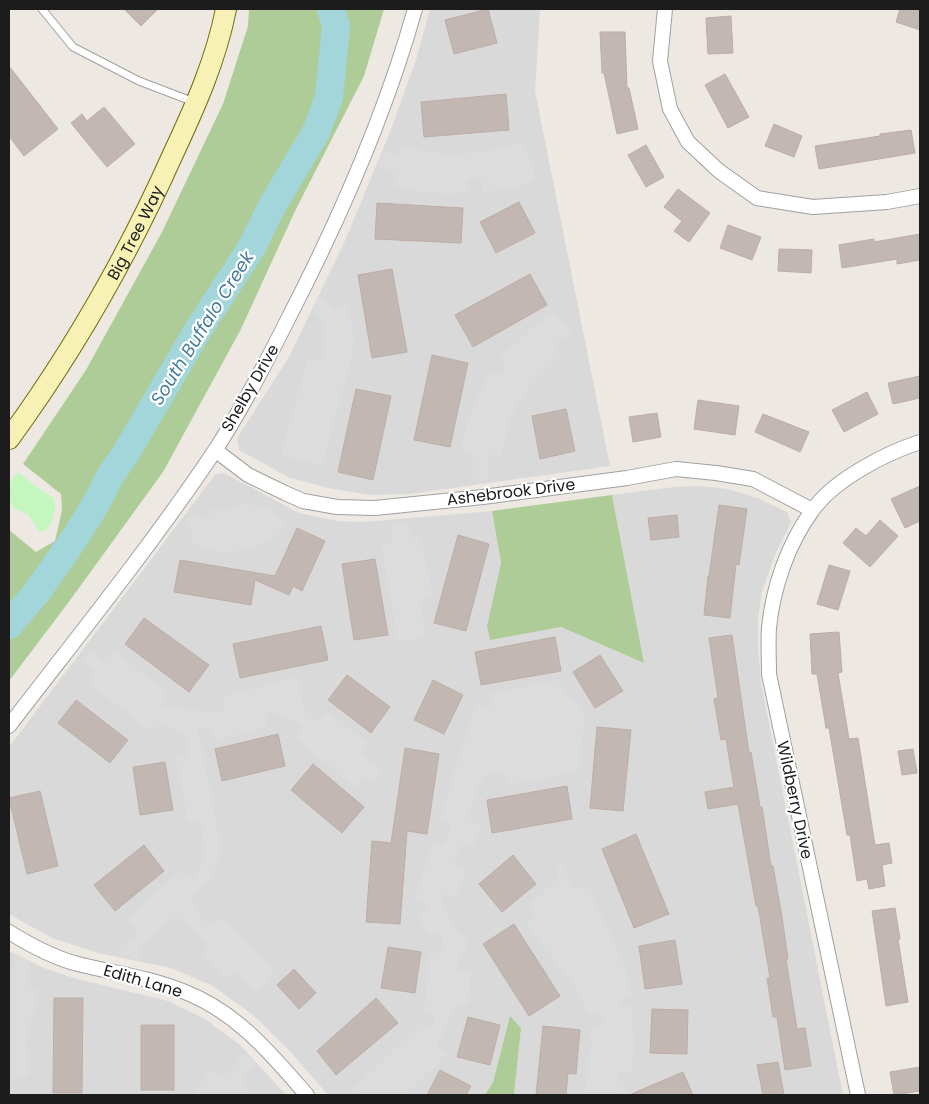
<svg xmlns="http://www.w3.org/2000/svg" width="929" height="1104" viewBox="0 0 929 1104" font-family="Poppins,sans-serif">
	<style>
		.residential { fill: #dad9d9 }
		.forest { fill: #aecc98 }
		.park { fill: #c3f7bf }
		.parking { fill: #dcdcdc }
		.lines { fill: none; stroke-linecap: round; stroke-linejoin: round }
		.river { stroke: #a3d6da; stroke-width: 28 }
		.building { fill: #c2b7b2; stroke: #beada5 }
		.lane-casing { stroke: #a0a0a0; stroke-width: 9 }
		.street-casing { stroke: #a0a0a0; stroke-width: 16 }
		.secondary-casing { stroke: #6f6b08; stroke-width: 22 }
		.lane { stroke: #fff; stroke-width: 7 }
		.street { stroke: #fff; stroke-width: 14 }
		.secondary { stroke: #f7f1b6; stroke-width: 20 }
		.labels { text-anchor: middle; dominant-baseline: central; stroke-width: 4.5; stroke-linejoin: round; paint-order: stroke }
		.street-label { font-size: 16px; fill: #1c1c1c; stroke: #fff }
		.water-label { font-size: 18px; font-style: italic; fill: #467c99; stroke: #fff }
	</style>
	<rect width="100%" height="100%" fill="#ede8e2"/>
	<path class="residential" d="M430,9H540L535,91L610,466L410,494L371,495L328,488L288,477L239,450L237,438L289,357L344,243L390,132L416,60Z
		M224,473L299,513L337,521L363,522L492,511L501,563L487,626L490,640L561,627L644,663L612,495L674,487L698,486L727,489L758,498L787,512L791,522L774,557L762,592L758,618V646L761,683L843,1095H514L521,1028L510,1017L493,1082L485,1095H328L289,1050L253,1015L213,986L171,968L98,953L52,938L9,914V747L215,475Z
		M9,951L44,968L77,979L168,1001L205,1019L240,1045L286,1095H9Z"/>
	<path class="forest" d="M249,9H384L364,76L295,211L241,329L163,472L68,603L9,681V530L36,552L55,541L62,510L61,494L23,464L86,370L162,232L223,104L248,26Z
		M612,495L644,663L561,627L490,640L487,626L501,563L492,511Z
		M510,1016L521,1028L514,1095H485L493,1082Z"/>
	<path class="park" d="M18,472L43,492L54,498C57,508 53,524 45,531H39L28,514L15,509L9,500V484Z"/>
	<path class="parking" d="M520,143L526,151L533,167L535,180L520,186L496,191L482,192V180L479,178L471,179L467,183V193L441,194L414,191L392,185L395,177L393,172L378,167L384,151L395,155L400,153L403,145L429,152L451,154L486,152Z
		M320,296L336,309L346,305L351,317L354,337L353,353L322,466L281,455L308,357L319,360L322,358L324,353V327L322,319L312,311Z
		M553,313L564,322L572,333L556,344L555,349L561,357L548,367L534,381L521,399L509,422L501,456L491,454L488,460L489,479L473,481V455L471,452L461,450L467,422L476,399L490,373L497,375L503,373L504,363L499,359L531,328Z
		M251,501L257,509L265,507L288,523L274,537L259,546L241,551L225,552L209,550L189,542L193,534L192,529L185,525L194,513L206,519L209,517L212,509L233,510Z
		M407,521L410,536L413,538L421,537L433,597L422,599L420,602L426,637L398,642L381,545L391,542L393,540L391,524Z
		M91,651L104,661L114,651L168,693L163,702L164,707L222,713L225,709L222,697L299,676L303,703L306,711L317,721L321,720L328,712L368,743L362,751L363,755L382,769L373,782L367,777L363,778L356,788L295,738L301,730L300,724L270,712L266,713L265,716L267,727L215,740L212,728L209,727L200,728L198,731L220,842L219,859L212,875L194,896L192,901L195,909L209,925L213,924L221,917L273,969L269,981L256,991L237,972L233,973L225,980L200,954L207,947V942L185,921L178,918L170,919L143,947L138,959L115,953L137,933V929L128,920L179,871L187,878L194,876L203,861L204,845L200,821L198,819L188,822L176,758L187,756L188,752L187,741L182,734L163,724L159,725L152,732L88,683L93,674V670L82,661Z
		M557,680L585,715L578,772L506,785L504,773L501,771L487,774L482,778L469,816L471,821L481,825L474,846L464,844L460,846L454,863L455,867L466,870L457,897L447,894L443,896L442,900L454,929L466,939V950L459,956L457,970L459,972L471,973L468,1004H456L438,1044V1047L446,1055L406,1095H356L352,1090L421,1023L427,1028L431,1027L434,1023V1014L424,1013L430,953H442L444,949L441,934L438,932L428,935L417,913L428,908L426,904L414,900L433,842L442,845L445,844L451,827L449,824L439,821L476,705L489,708L492,706L490,694Z
		M563,864L571,888L575,889L587,884L616,945L626,971L631,997L621,999L619,1001L620,1005L622,1007L632,1006L634,1041L632,1072L622,1071L617,1073L618,1080L621,1082H625L624,1091L620,1095L585,1094L591,1043L590,1027L599,1025L602,1023L600,1014L597,1013L588,1015L575,987L526,924L535,917V913L529,904L558,879L557,866Z
		M17,955L31,962L27,983L29,987L39,991L26,1040L29,1076L9,1079V986Z
		M245,1052L256,1064L243,1078L244,1082L252,1089L247,1095H192L211,1070L221,1077H224Z"/>
	<g class="lines">
		<path class="river" d="M9,625L37,592L76,536L97,502L109,478L126,453L198,330L252,247L271,208L316,132L329,97L336,27L331,9"/>
	</g>
	<path class="building" d="M124,9H158L141,26Z
		M488,9L497,43L454,54L445,20Z
		M900,9H920V30L896,22Z
		M731,16L733,53L708,54L706,18Z
		M600,32H625L627,88H629L638,129L617,134L604,73H602Z
		M9,66L58,129L24,156L9,136Z
		M725,74L749,117L728,128L705,85Z
		M506,94L509,130L424,137L421,102Z
		M104,107L135,144L107,167L71,123L82,114L87,121Z
		M774,124L802,136L794,157L765,146Z
		M911,130L915,153L819,169L815,146L880,136V134Z
		M646,145L664,177L646,187L628,155Z
		M678,189L710,213L689,242L674,231L682,221L664,207Z
		M519,202L535,233L496,253L480,222Z
		M377,203L463,208L461,243L375,239Z
		M728,225L761,237L752,260L720,248Z
		M920,234V260L897,264V259L842,268L839,245L874,239V242Z
		M779,249L812,250L811,273L778,271Z
		M392,269L407,352L372,358L358,275Z
		M530,274L547,305L473,347L455,315Z
		M432,355L468,363L450,447L414,440Z
		M920,376V398L893,404L888,383Z
		M356,389L391,396L373,480L338,472Z
		M867,392L878,414L844,432L832,410Z
		M698,400L739,406L735,435L694,429Z
		M566,409L575,451L540,459L532,416Z
		M657,413L661,437L633,442L629,417Z
		M763,414L809,432L800,452L755,432Z
		M920,486V521L905,528L891,499Z
		M719,505L747,509L739,565L736,564L730,618L704,615L708,576H709Z
		M677,515L679,537L651,540L648,518Z
		M880,520L898,536L870,567L843,543L856,528L866,536Z
		M297,528L325,541L302,591L293,586L289,595L255,580L251,605L174,592L180,560L275,576Z
		M458,535L489,544L466,631L434,623Z
		M375,559L388,635L354,640L342,564Z
		M829,565L850,571L838,610L817,604Z
		M144,618L209,665L189,692L125,644Z
		M321,626L328,660L240,678L233,644Z
		M839,632L842,672L838,673L849,739L858,738L875,845L889,843L892,863L882,865L885,886L869,889L867,879L857,881L850,835H847L829,728H826L817,674H812L810,634Z
		M732,635L749,753L751,752L760,807H762L771,866H773L782,917L788,959H786L797,1029L805,1028L811,1066L785,1070L777,1017H773L767,978H770L758,906H756L738,804L708,809L705,792L734,787L726,739L721,740L714,699L718,698L709,638Z
		M555,637L561,671L481,685L475,652Z
		M600,655L623,691L595,708L573,672Z
		M347,675L390,707L371,733L328,700Z
		M433,680L463,695L444,734L414,720Z
		M76,700L128,740L110,763L58,723Z
		M597,727L631,730L623,811L590,808Z
		M278,734L285,766L222,781L215,749Z
		M405,748L439,754L427,834L407,831L400,924L366,922L372,841L391,843Z
		M913,749L917,773L902,775L898,751Z
		M165,762L173,810L140,815L133,767Z
		M313,764L364,807L342,833L291,790Z
		M567,786L572,819L492,833L487,800Z
		M40,791L58,866L27,874L9,798Z
		M636,834L669,914L634,928L602,849Z
		M144,845L164,871L115,911L94,885Z
		M513,855L536,884L502,912L479,884Z
		M895,908L900,939H898L908,1002L886,1006L872,911Z
		M514,924L560,996L529,1016L483,944Z
		M675,940L682,984L645,989L639,946Z
		M388,947L421,952L415,993L381,988Z
		M294,969L316,993L299,1009L277,985Z
		M54,998H83L82,1093H53Z
		M376,998L398,1023L336,1075L317,1051Z
		M652,1009L688,1010L687,1054L650,1053Z
		M468,1017L500,1025L490,1065L457,1057Z
		M141,1025H174V1090H141Z
		M543,1026L580,1030L576,1074L568,1073L566,1095H536Z
		M778,1062L784,1095H763L757,1065Z
		M920,1067V1091L894,1095L890,1072Z
		M440,1070L471,1086L466,1095H427Z
		M683,1072L693,1095H629Z"/>
	<g class="lines">
		<defs>
			<path id="lane" d="M42,9L73,47L139,81L194,102"/>
			<path id="street" d="M665,9L660,61L670,109L688,142L719,171L757,198L813,207L887,202L920,196
				M215,450L248,475L285,493L303,501L337,507L375,508L483,497L627,478L676,469L716,473L753,479L812,510
				M9,726C78,636 151,546 214,452C242,409 266,363 289,317C340,218 385,116 415,9
				M9,932C30,945 54,958 78,964C114,973 151,978 185,992C238,1013 271,1054 307,1095
				M858,1095L769,674C769,659 768,643 769,628C773,587 788,544 812,511C833,480 886,453 920,442"/>
			<g id="secondary">
				<path id="s1" d="M9,439C74,350 128,255 173,154C195,107 216,60 226,9"/>
			</g>
		</defs>
		<use href="#lane" class="lane-casing"/>
		<use href="#street" class="street-casing"/>
		<use href="#secondary" class="secondary-casing"/>
		<use href="#lane" class="lane"/>
		<use href="#street" class="street"/>
		<use href="#secondary" class="secondary"/>
	</g>
	<g class="labels">
		<g class="street-label">
			<text stroke="none"><textPath href="#s1" startOffset="242">Big Tree Way</textPath></text>
			<text transform="translate(250 388) rotate(-60)">Shelby Drive</text>
			<text transform="translate(511 492) rotate(-7)">Ashebrook Drive</text>
			<text transform="translate(795 800) rotate(78)">Wildberry Drive</text>
			<text transform="translate(143 981) rotate(16)">Edith Lane</text>
		</g>
		<g class="water-label">
			<text transform="translate(202 328) rotate(-58)">South Buffalo Creek</text>
		</g>
	</g>
	<rect width="929" height="1104" fill="none" stroke="#1c1c1c" stroke-width="20"/>
</svg>
